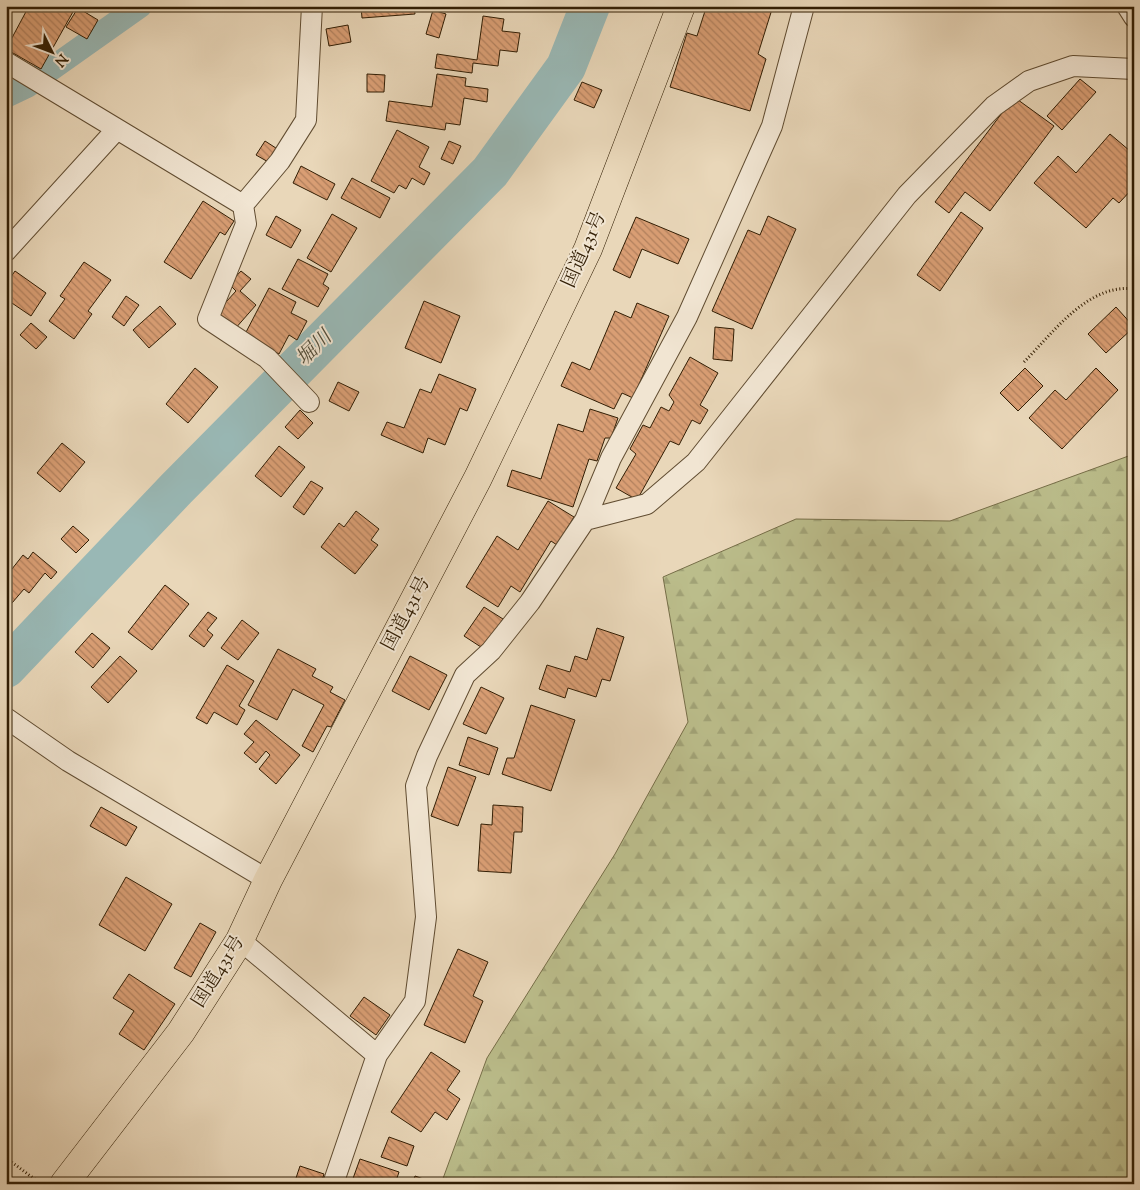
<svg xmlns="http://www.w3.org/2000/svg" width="1140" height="1190" viewBox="0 0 1140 1190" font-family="'Sorts Mill Goudy','Noto Serif JP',serif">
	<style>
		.forest { fill: url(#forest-firs); stroke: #766e48 }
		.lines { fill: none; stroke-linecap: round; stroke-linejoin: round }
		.canal { stroke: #99b8b5; stroke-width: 24 }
		.river { stroke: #99b8b5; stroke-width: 40 }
		.building { fill: url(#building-back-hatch); stroke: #321e04 }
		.minor-casing { stroke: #604c31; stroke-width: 22 }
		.trunk-casing { stroke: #321e04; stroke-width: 29 }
		.path { stroke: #321e04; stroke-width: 3; stroke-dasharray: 1 2.5; stroke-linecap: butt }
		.minor { stroke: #f1e5d2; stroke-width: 20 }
		.trunk { stroke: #e9d7b9; stroke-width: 28 }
		.labels { text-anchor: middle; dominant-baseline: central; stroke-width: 4; stroke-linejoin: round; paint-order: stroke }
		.street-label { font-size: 19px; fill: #321e04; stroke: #f1e5d2 }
		.water-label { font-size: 20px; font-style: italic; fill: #514c39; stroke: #f1e5d2 }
	</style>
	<defs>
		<pattern id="forest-firs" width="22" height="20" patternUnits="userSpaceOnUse" patternTransform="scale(1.25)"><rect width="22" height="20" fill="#bbbd8b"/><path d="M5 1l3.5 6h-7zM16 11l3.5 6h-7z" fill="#a1a276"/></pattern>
		<pattern id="building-back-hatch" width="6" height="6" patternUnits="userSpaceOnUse" patternTransform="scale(1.25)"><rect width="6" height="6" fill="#d99e74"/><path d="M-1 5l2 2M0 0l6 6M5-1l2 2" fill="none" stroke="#b1805d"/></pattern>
	</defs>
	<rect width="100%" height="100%" fill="#e9d7b9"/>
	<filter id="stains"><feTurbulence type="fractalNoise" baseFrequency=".004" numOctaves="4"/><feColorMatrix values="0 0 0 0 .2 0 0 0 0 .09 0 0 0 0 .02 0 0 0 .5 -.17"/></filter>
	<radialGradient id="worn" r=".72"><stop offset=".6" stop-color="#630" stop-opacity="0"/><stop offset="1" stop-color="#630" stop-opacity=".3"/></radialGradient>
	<path class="forest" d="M1134,454V1184H441L487,1058L615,854L688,722L663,577L796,519L950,521Z"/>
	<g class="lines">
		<path class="canal" d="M6,96L27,86L140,6"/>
		<path class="river" d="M6,668L176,489L490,172L566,67L590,6"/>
	</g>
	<path class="building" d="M29,6H67L74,10L41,69L6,49Z
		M356,6H414L415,14L362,18L361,6Z
		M697,6H773L758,54L766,59L750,111L670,87L687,33L697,36L705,11Z
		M78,8L98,20L87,39L66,27Z
		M433,10L446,14L439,38L426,34Z
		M483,16L504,19L502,31L520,33L517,52L500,50L498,66L473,63L472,73L435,68L437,54L477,60Z
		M348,25L351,42L329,46L326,29Z
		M367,74L385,75L384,92H367Z
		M437,74L466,78L465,86L488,89L487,102L464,98L460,125L446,123L445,130L386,121L389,101L432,107Z
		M1080,79L1096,92L1062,130L1047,116Z
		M582,82L602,90L594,108L574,100Z
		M1014,97L1054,126L990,211L965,192L949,213L935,202Z
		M397,130L429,147L419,167L430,173L424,185L412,178L406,189L399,185L394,193L371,181Z
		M1110,134L1130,151L1134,146V187L1119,203L1113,198L1086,228L1034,183L1058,156L1076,173Z
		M265,141L279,150L270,163L256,155Z
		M449,141L461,146L453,164L441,159Z
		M301,166L335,184L327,200L293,183Z
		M352,178L390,198L380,218L341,198Z
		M203,201L234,221L225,235L220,232L191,279L164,262Z
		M961,212L983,228L940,291L917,275Z
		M332,214L357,228L331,272L307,258Z
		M276,216L301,230L291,248L266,235Z
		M768,216L796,229L752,329L712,311L748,230L760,235Z
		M636,217L689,239L678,264L642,249L630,278L613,270Z
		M298,259L328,274L323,284L329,288L318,307L282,289Z
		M84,262L111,280L88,311L92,314L74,339L49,321L65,299L60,296Z
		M15,271L46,293L31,316L6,299V284Z
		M241,271L251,279L240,291L256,305L234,330L216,313L236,291L229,284Z
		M269,288L296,302L291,313L307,321L297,340L289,335L279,354L244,336Z
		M126,296L139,305L124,326L112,317Z
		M424,301L460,316L441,363L405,348Z
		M637,303L669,316L633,398L622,393L614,409L561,386L572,362L590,370L615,311L631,318Z
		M160,306L176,324L149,348L133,330Z
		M1116,307L1134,327L1106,353L1088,334Z
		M31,323L47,337L36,349L20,335Z
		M715,327L734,329L732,361L713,359Z
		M690,357L718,373L700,405L708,410L700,424L692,420L679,445L670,441L637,500L616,488L636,454L630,449L643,425L650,428L661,407L669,411L674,402L669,395Z
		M195,368L218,387L188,423L166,404Z
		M1025,368L1043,386L1018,411L1000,393Z
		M1096,368L1118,390L1062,449L1029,418L1055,390L1066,400Z
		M439,374L476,389L467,411L460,408L445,445L428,438L423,453L381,435L387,422L404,428L420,389L431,393Z
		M338,382L359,392L349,411L329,401Z
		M590,409L618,418L611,438H605L597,461L589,459L573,507L507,486L512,470L541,479L558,424L583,432Z
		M300,410L313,423L298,439L285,427Z
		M62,443L85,462L60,492L37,473Z
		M279,446L305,467L281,497L255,476Z
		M311,481L323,488L304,515L293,507Z
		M548,501L574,517L557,545L551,541L520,592L511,586L498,607L466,587L497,536L518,550Z
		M356,511L379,529L371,540L378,545L355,574L321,547L339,523L344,527Z
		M73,526L89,540L76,553L61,539Z
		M33,552L57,572L51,579L45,573L29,593L24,589L6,610V573L8,574L23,555L28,559Z
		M165,585L189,604L152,650L128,632Z
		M484,607L503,619L484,649L464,636Z
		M208,612L217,618L207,630L213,635L204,647L189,636Z
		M242,620L259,633L238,660L221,648Z
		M597,628L624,637L610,681L602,679L596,697L568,688L565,698L539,689L547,665L570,672L575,656L587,660Z
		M92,633L110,648L93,668L75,652Z
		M278,649L316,669L312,676L333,687L330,692L345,700L331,727L327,726L313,752L302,746L324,705L293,689L277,720L248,705Z
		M120,656L137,671L108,703L91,687Z
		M410,656L447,675L429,710L392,691Z
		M227,665L254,681L239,706L245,710L237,725L214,712L207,724L196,718Z
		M481,687L504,698L486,734L463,724Z
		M531,705L575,720L551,791L502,774L507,758H514Z
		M256,720L300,755L276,784L259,769L270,755L266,751L256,763L244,753L254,742L244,734Z
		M468,737L498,748L489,775L459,765Z
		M448,767L476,777L458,826L431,816Z
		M493,805L523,807L522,832H514L511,873L478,871L481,824L492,825Z
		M101,807L137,827L126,846L90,826Z
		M126,877L172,904L145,951L99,925Z
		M200,923L216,932L191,977L174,968Z
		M458,949L488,962L473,996L483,1001L465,1043L424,1025Z
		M129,974L175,1004L144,1050L119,1034L134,1011L113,998Z
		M364,997L390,1015L376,1035L350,1016Z
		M431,1052L460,1071L447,1090L460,1099L447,1120L435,1112L421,1132L391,1112Z
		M389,1137L414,1146L407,1166L381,1157Z
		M360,1159L399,1172L395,1184H351Z
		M300,1166L324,1174L321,1184H294Z
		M415,1176L429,1181L428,1184H412Z"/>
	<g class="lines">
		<defs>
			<path id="minor" d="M1127,6L1134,17
				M6,62L243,205
				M6,251L117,129
				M309,402L267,358L208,319L246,224L243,205L280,161L306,120L312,6
				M585,520L647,504L696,462L907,195L994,106L1029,81L1073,66L1134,69
				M6,718L68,761L268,880
				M240,940L377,1055
				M333,1184L377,1055L415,1001L426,917L416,786L427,756L465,675L491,651L530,602L585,520L611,458L687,317L772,126L804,6"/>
			<path id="trunk" d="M64,1184L181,1032L240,940L268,880L478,478L588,249L681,6"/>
		</defs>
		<use href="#minor" class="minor-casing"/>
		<use href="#trunk" class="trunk-casing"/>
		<path class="path" d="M1024,362C1053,333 1088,283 1134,289
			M6,1158L40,1183"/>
		<use href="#minor" class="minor"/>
		<use href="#trunk" class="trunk"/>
	</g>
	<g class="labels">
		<g class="street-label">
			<text transform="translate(585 250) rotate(-66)">国道431号</text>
			<text transform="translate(407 614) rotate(-62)">国道431号</text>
			<text transform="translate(219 972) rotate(-58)">国道431号</text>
		</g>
		<g class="water-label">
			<text transform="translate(315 349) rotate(-45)">堀川</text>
		</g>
	</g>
	<rect width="1140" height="1190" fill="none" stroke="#e9d7b9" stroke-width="25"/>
	<rect x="8" y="8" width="1125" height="1175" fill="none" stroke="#321e04" stroke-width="2.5"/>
	<rect x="12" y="12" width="1115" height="1165" fill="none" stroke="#321e04"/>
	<g transform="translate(52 52) rotate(132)" stroke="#f1e5d2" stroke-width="4" paint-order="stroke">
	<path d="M0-4L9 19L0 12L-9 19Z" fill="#321e04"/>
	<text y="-8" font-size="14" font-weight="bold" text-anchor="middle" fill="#321e04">N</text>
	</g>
	<rect width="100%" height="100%" filter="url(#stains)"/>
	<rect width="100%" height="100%" fill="url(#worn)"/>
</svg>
